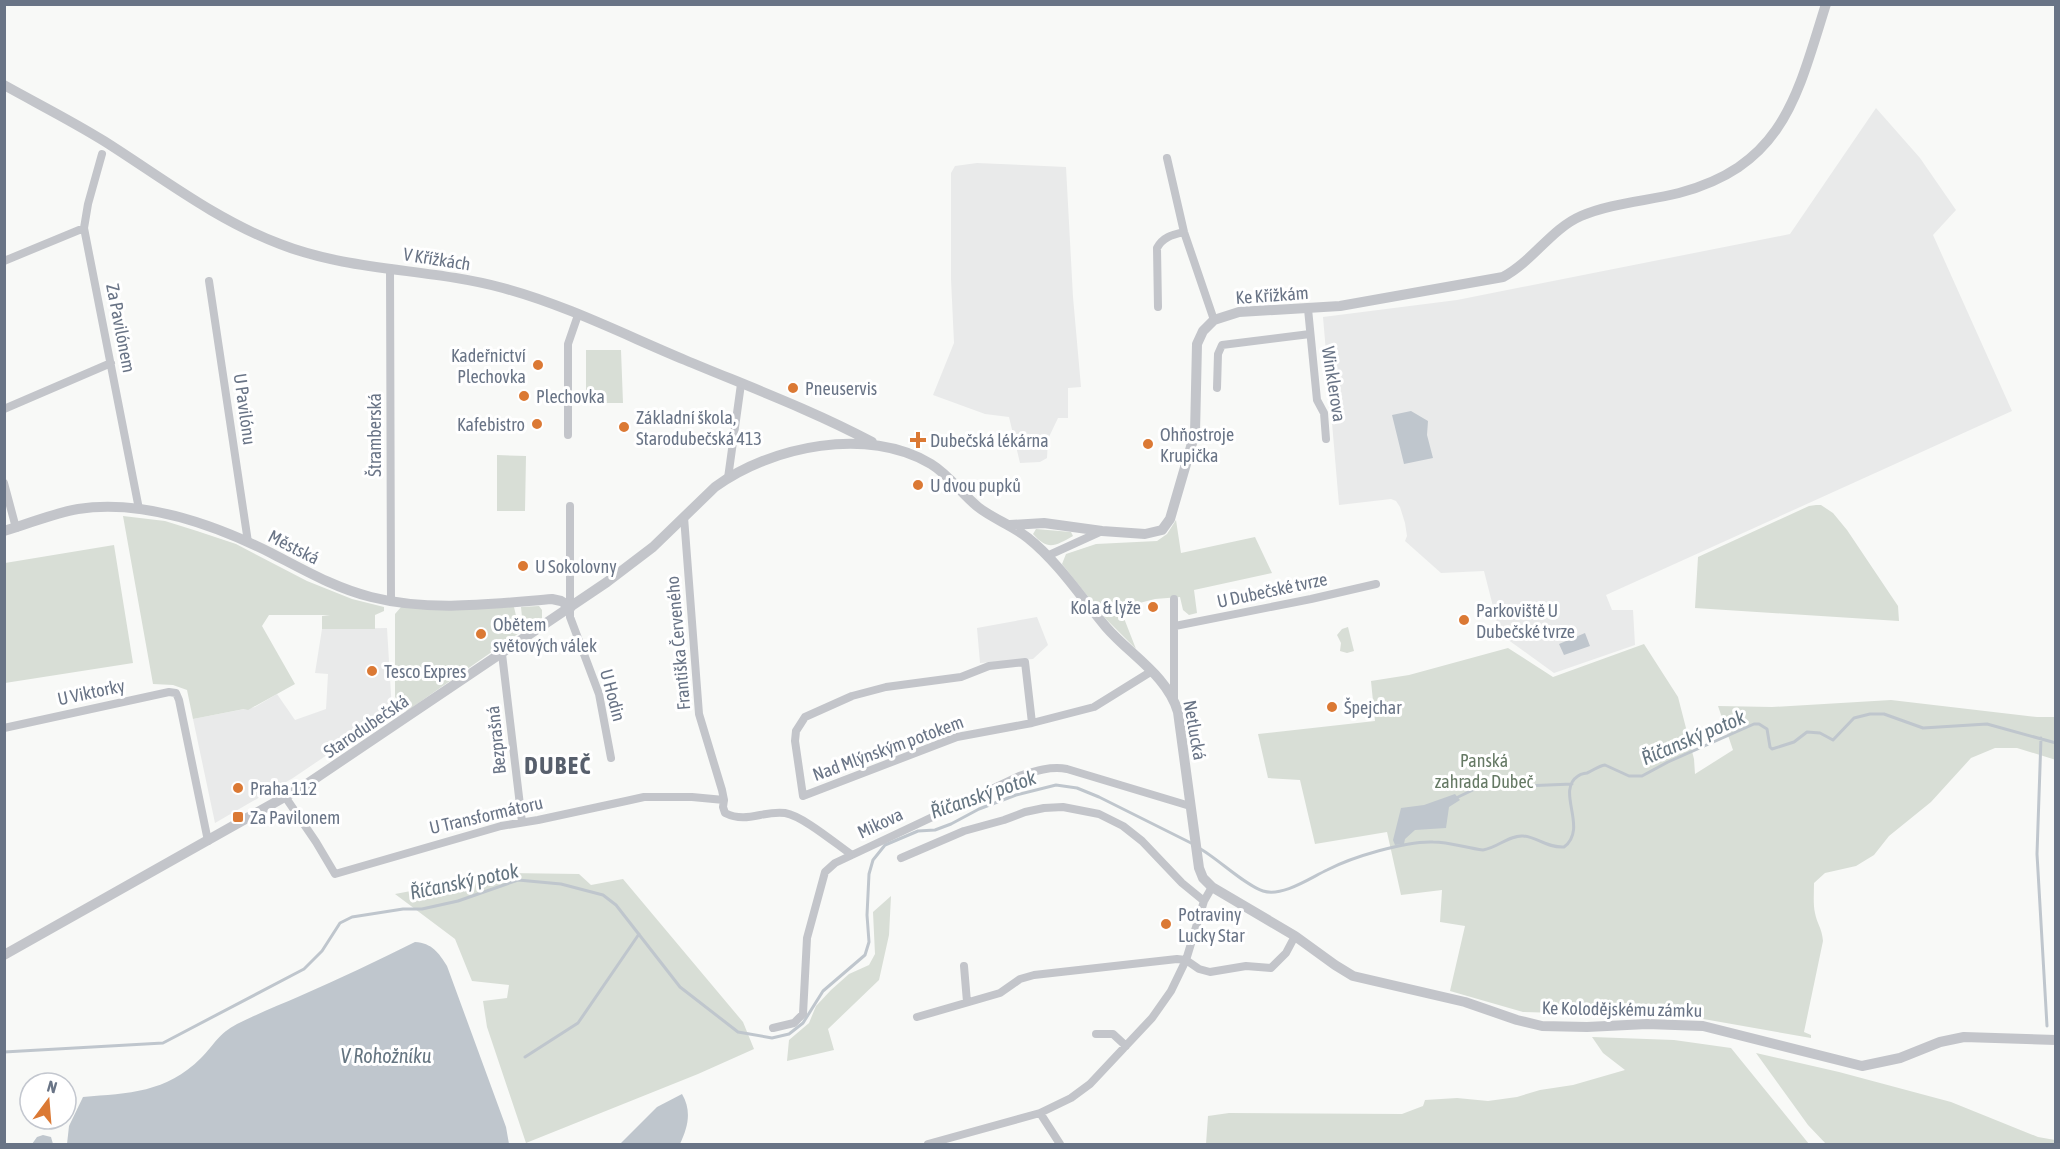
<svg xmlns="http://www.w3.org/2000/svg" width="2060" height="1149" viewBox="0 0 2060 1149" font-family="'Asap Condensed',sans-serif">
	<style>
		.built { fill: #e9eaea }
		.green { fill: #d8ded6 }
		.water { fill: #bfc6cd }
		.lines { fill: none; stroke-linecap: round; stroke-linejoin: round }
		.stream { stroke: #bfc6cd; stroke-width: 3 }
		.minor { stroke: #c3c5ca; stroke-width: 8 }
		.tertiary { stroke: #c3c5ca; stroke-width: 10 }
		.poi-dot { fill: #db7934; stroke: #fff; stroke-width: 2 }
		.labels { text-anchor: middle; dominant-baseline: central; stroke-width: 6; stroke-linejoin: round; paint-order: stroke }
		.street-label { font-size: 18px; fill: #697486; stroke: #fff }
		.poi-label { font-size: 18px; fill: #697486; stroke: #fff; text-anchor: start }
		.park-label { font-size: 18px; fill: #657964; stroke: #fff }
		.water-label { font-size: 20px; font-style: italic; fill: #657581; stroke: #fff }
		.district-label { font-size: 24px; font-weight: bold; letter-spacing: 1.5px; fill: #575f6c; stroke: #fff }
	</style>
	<rect width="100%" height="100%" fill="#f8f9f7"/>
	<path class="built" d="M1876,108L1920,158L1956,210L1933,235L2012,411L1606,595L1612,610H1633L1635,645L1554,673L1500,634L1484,571L1441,573L1405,541L1407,536L1405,523L1400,507L1396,501L1391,499L1339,505L1323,317L1457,300L1790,234Z
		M977,163L1066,167L1073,297L1081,387L1068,388V418H1058L1048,439L1047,458L1040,462L1020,463L1009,417L985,414L933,395L954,343L951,279V173L955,166Z
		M1037,617L1048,645L1033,659L980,663L977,628Z
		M387,628L392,711L293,778L215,823L193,719L255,707L277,694L295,720L326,709L328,674L315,673L322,629Z"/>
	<path class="green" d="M586,350H621L623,403H586Z
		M497,455L526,456L525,511H497Z
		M1816,505H1821L1833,513L1847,530L1898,606L1899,621L1695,608L1698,557L1809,506Z
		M123,516L165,521L197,531L236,544L307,581L352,599L384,607V611L375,615V629H322V616L330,615H269L262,626L295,684L248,710L244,709L193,719L187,690L173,685L153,684Z
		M1176,520L1181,553L1255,537L1272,573L1194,590L1197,613L1189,615L1183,610L1180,597L1155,599L1120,608L1136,649L1106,619L1062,564L1066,554L1096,544L1157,541L1167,534Z
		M1036,529L1071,532L1073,536C1055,546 1048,551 1033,534Z
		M114,545L133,663L5,683V563Z
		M539,606L542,610V619L528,628L522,617L521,607Z
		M401,607H514L517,620L522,631L407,711L395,697V614Z
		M1348,627L1354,651L1347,653L1340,651L1341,643L1337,635L1342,629Z
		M1644,644L1678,697L1694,759L1695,774L1733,750L1718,706L1772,707L1891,700L2037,717H2055L2056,760L2017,748H1995L1971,758L1931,802L1889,836L1874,855L1856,866L1825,873L1814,883C1814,893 1813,904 1815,913C1817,924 1822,928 1823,941L1804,1032L1811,1035V1038L1692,1017L1523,1012L1450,991L1465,926L1440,922L1442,890L1401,895L1387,832L1315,844L1300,780L1268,778L1258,734L1375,721L1371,681L1409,675L1508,648L1553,677Z
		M506,873L579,874L591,885L623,879L743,1022L754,1049L698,1074L526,1143L487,1027L483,1001L507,998L509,985L472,981L455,939L395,894Z
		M891,896L889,935L879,980L828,1029L834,1050L787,1061L789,1040L809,1023L816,1006L831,990L849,974L869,965L875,954L873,912Z
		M1592,1037L1674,1040L1731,1048L1809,1144H1206L1208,1116L1229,1113L1402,1114L1423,1106L1425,1100L1457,1098L1488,1101L1517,1097L1540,1090L1573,1085L1625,1070L1603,1053Z
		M1756,1053L1839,1072L1951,1102L2038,1137L2055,1140V1144H1826L1808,1125Z"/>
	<path class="water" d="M1411,411L1428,421L1427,435L1433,458L1404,464L1392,415Z
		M1585,633L1590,646L1564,655L1559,644Z
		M1455,794L1460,800L1449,807L1446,828L1415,830L1405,839L1404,844L1395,845L1393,840L1401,808L1424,805Z
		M415,942C432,943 439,953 447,966L506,1127L509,1144H67L69,1126L83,1097C129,1093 166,1093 201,1058C215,1044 218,1034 237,1024C257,1014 279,1005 300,996C339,979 377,961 415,942Z
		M682,1094C692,1111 688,1127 680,1144H620L657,1107Z
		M43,1135L51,1137L53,1144H32L37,1137Z"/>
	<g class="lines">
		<path class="stream" d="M2041,738L2037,854L2047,1026
			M1456,798L1477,788L1572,784
			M1199,848C1217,858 1246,886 1263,891C1283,897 1310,878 1327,870C1352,857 1405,841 1433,842C1450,842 1466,848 1483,850C1497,848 1509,835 1523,836C1537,837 1547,848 1564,847C1589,828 1555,791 1578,776C1582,773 1583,774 1587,773C1594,770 1598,766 1605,765L1629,776H1642L1668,762L1754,724H1759L1767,729L1770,747L1772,749L1794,742L1807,732L1820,733L1833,740L1854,718L1870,714H1884L1923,728L1987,724L2056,743
			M4,1052L163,1043L304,969L322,951L340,923L352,917L403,909H422L458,901L518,880L561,884L603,895L616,905L680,987L738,1032L772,1038L789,1034L803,1023L823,991L865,955L869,942L867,915L869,874L873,860L885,845L918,831L935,830L951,824L979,809L1016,795L1056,785L1077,788L1099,797L1193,844
			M525,1057L578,1023L639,934"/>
		<path class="minor" d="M102,154L88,204L84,228L139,509
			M1167,158L1184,232L1214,320
			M4,261L84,228
			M390,268L391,601
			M209,281L248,542
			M1158,307L1157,248C1163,237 1172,235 1184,232
			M1308,309L1317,400L1324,413L1326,439
			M1217,388L1218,354L1222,345L1310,334
			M4,409L111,363
			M568,435V344L578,315
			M728,478L741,384
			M4,483L16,528
			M570,506V617L599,694L611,758
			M684,517L699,714L722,790L724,800
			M1047,556L1102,531
			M1175,626L1311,599L1376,584
			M502,654L522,822
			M1174,698V599
			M1032,723L1025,662L989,666L961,677L886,687L852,696L805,717L796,731L795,741L803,796L957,737L1032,723L1094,707L1152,671
			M4,728L169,692L176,693L179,700L208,841
			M286,798L316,842L335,874L501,826L538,820L626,801L644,797H692L724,800L723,807L725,813C747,824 763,810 785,813C803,816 836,844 852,855L1019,776C1035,771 1051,766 1067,769L1190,806
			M901,858L964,831L1004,820L1025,812L1044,808L1063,807L1099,814L1123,826L1142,841L1182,883L1204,901
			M964,966L967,1002
			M917,1017L1000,993L1020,979L1034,975L1177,959L1186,960L1199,969L1210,972L1246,966L1271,968L1286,953L1295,936
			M773,1028L794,1023L803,1014L807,938L825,872L835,863L852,855
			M1096,1034H1113L1126,1046
			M1040,1113L1060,1144
			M928,1144L1040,1113L1071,1098L1090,1084L1152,1018L1171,991L1186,960L1204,901L1212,887"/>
		<path class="tertiary" d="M4,85C38,104 72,121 104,141C161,177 216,220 280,244C351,272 430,268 503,288C566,305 625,335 685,360C747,386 812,410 872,442
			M1010,525L1044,523L1102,531L1145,534L1162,530L1170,519L1195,433L1197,344L1203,331L1214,320L1239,312L1340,306L1503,277C1533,261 1551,229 1581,216C1611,203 1647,201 1679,193C1784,165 1797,96 1826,4
			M4,531C29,524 53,513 78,509C144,499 213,524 271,553C304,570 335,588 371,597C430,612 492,604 552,599L561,601L571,607
			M4,955L304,786L607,582L653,547L715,487C771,446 868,426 931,464C949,475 961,493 978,507C993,519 1012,525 1028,538C1058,562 1081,597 1106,627C1130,655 1167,675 1178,712L1199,868L1203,878L1212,887L1295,936L1335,965L1353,976L1465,1002L1517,1020L1542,1026L1587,1027L1647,1024L1703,1026L1862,1066L1900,1058L1940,1042L1964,1037L2056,1040"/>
	</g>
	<g class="poi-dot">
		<circle cx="538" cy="365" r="6"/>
		<circle cx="793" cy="388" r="6"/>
		<circle cx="524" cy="396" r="6"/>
		<circle cx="537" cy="424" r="6"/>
		<circle cx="624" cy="427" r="6"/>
		<path d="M915 431h6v6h6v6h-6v6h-6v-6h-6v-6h6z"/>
		<circle cx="1148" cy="444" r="6"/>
		<circle cx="918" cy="485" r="6"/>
		<circle cx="523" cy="566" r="6"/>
		<circle cx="1153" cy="607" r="6"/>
		<circle cx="1464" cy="620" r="6"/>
		<circle cx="481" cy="634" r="6"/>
		<circle cx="372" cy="671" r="6"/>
		<circle cx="1332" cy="707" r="6"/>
		<circle cx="238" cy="788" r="6"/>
		<rect x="232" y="811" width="12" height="12" rx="3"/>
		<circle cx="1166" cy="924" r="6"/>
	</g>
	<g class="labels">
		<g class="street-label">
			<text transform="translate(437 259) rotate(9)">V Křížkách</text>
			<text transform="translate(1272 295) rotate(-4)">Ke Křížkám</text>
			<text transform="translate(121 328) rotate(79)">Za Pavilónem</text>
			<text transform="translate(1334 384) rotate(81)">Winklerova</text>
			<text transform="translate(245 409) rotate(82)">U Pavilónu</text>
			<text transform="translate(374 435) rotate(-90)">Štramberská</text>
			<text transform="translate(294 547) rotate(27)">Městská</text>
			<text transform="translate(1272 590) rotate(-12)">U Dubečské tvrze</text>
			<text transform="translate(678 643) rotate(-95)">Františka Červeného</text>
			<text transform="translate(91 692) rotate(-12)">U Viktorky</text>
			<text transform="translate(613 695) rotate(75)">U Hodin</text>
			<text transform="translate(366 726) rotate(-34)">Starodubečská</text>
			<text transform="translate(1195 730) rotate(80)">Netlucká</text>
			<text transform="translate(496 740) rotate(-96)">Bezprašná</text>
			<text transform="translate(888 748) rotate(-20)">Nad Mlýnským potokem</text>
			<text transform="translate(486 815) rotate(-13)">U Transformátoru</text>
			<text transform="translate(880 823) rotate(-25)">Mikova</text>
			<text transform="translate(1622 1009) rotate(1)">Ke Kolodějskému zámku</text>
		</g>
		<g class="poi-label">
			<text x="526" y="355" text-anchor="end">Kadeřnictví<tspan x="526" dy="21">Plechovka</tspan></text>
			<text x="805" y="388">Pneuservis</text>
			<text x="536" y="396">Plechovka</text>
			<text x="636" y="417">Základní škola,<tspan x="636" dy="21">Starodubečská 413</tspan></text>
			<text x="525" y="424" text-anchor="end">Kafebistro</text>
			<text x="1160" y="434">Ohňostroje<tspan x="1160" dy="21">Krupička</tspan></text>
			<text x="930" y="440">Dubečská lékárna</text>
			<text x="930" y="485">U dvou pupků</text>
			<text x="535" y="566">U Sokolovny</text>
			<text x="1141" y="607" text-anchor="end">Kola &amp; lyže</text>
			<text x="1476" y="610">Parkoviště U<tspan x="1476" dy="21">Dubečské tvrze</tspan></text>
			<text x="493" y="624">Obětem<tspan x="493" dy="21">světových válek</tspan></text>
			<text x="384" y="671">Tesco Expres</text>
			<text x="1344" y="707">Špejchar</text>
			<text x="250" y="788">Praha 112</text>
			<text x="250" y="817">Za Pavilonem</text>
			<text x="1178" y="914">Potraviny<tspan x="1178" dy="21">Lucky Star</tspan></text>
		</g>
		<g class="park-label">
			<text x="1484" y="760">Panská<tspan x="1484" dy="21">zahrada Dubeč</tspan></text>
		</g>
		<g class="water-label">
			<text transform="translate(1693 737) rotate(-23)">Říčanský potok</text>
			<text transform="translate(983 794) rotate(-19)">Říčanský potok</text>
			<text transform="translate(464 881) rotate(-12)">Říčanský potok</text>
			<text x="386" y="1055">V Rohožníku</text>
		</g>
		<g class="district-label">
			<text x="558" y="765">DUBEČ</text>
		</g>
	</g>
	<rect width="2060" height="1149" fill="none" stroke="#697486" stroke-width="12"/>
	<g transform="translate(48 1101) rotate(16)"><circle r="28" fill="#ffffff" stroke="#c3c7cf" stroke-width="1.5"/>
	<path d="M0-4.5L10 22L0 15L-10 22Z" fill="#db7934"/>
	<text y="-9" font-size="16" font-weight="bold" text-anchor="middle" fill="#697486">N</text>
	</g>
</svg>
